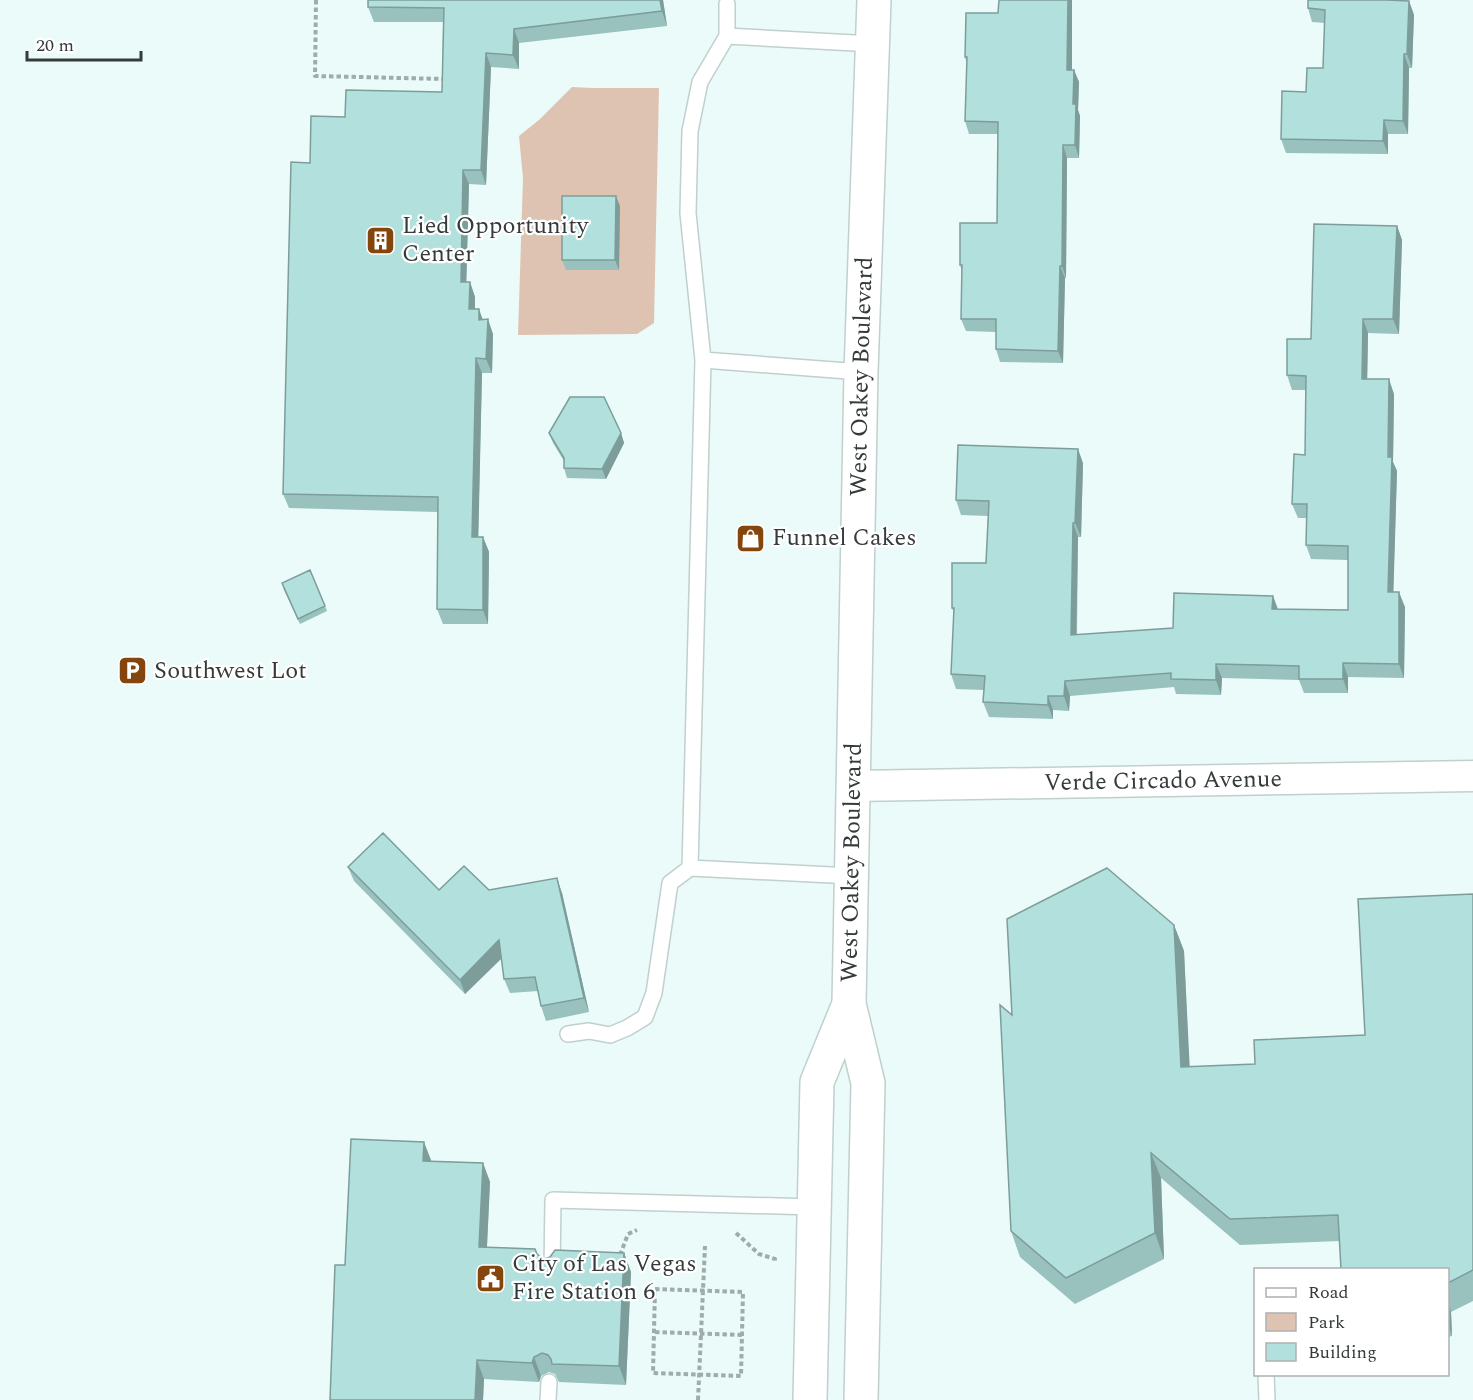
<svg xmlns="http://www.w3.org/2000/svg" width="1473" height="1400" viewBox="0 0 1473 1400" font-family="Spectral,serif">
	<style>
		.green { fill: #dec3b2 }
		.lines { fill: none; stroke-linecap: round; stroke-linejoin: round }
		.service-casing { stroke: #bfd0ce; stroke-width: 18 }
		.minor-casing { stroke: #bfd0ce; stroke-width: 33 }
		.secondary-casing { stroke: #bfd0ce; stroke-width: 36 }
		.path { stroke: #9facaa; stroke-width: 4; stroke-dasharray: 4.5 3; stroke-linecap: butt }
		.service { stroke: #fff; stroke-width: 15 }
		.minor { stroke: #fff; stroke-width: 30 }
		.secondary { stroke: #fff; stroke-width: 33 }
		.wall { fill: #99c1be }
		.shaded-wall { fill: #7d9d9b }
		.building { fill: #b2e0dd; stroke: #7d9d9b; stroke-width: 1.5 }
		.labels { text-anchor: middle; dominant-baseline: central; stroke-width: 4.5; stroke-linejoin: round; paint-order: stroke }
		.poi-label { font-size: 24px; fill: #343b3a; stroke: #fff; text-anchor: start }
		.street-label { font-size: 24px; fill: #343b3a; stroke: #fff }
	</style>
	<rect width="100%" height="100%" fill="#eafbf9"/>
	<path class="green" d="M572,87L592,88H659L654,323L637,334L518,335L523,178L519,136L540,119Z"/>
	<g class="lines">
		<defs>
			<path id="service" d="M727,4V36L873,44
				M727,36L700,82L690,131L688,213L703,360L690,868L852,876
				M703,360L861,372
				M568,1034L589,1031L610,1035L627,1028L645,1017L654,993L670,883L690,868
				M552,1268L553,1200L814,1207
				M1266,1374L1267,1400
				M548,1400L549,1382"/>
			<g id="minor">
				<path id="s1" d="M854,786L1473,776"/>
			</g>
			<g id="secondary">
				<path d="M810,1400L817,1082L849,1004"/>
				<path id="s2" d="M861,1400L868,1083L849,1004L861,372L874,0"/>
			</g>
		</defs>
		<use href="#service" class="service-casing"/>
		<use href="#minor" class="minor-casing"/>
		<use href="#secondary" class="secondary-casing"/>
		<path class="path" d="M316,0L315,76L445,79
			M736,1233L759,1254L775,1259V1261
			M620,1255L628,1234L637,1230
			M655,1289L743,1292L741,1376L653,1373Z
			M655,1332L742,1335
			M698,1400L705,1246"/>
		<use href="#service" class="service"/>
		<use href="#minor" class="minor"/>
		<use href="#secondary" class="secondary"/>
	</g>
	<path class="wall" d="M368,0H663L667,26L519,43V69L491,67L486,185L469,184L466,282H470L475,297V309L493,334L492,373H482L478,537H483L489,552L488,624H443L437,609L438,512L289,508L283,494L310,163L345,117L442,92L443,22H374L368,7Z
		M1072,0V70H1074L1079,82L1078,110L1080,116L1079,158H1067L1066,278H1065L1063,363L1000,362L996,349V332L966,331L961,319L962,271L960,265L997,223L998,134H969L965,121L967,64L965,57L998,13Z
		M1392,0L1409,1L1414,15L1412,68H1409L1408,134H1388V154L1286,153L1281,139L1306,92L1323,68L1325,23L1312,22L1308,8Z
		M620,206L619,270H566L562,260Z
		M1397,226L1402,240L1399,334L1368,333L1367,379L1394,394L1393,462L1397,471L1393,592L1405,607L1404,678L1348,677V693H1304L1299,680L1222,678L1221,695L1176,694L1174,687L1070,696L1069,711L1053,710V719L989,717L983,702L984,690L956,689L951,674L954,613L952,608L986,563L988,516L961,515L956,500L1083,463L1081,537H1078L1077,635L1173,628L1273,596L1278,609L1348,610V560L1311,559L1306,545L1307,518H1298L1292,504L1305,455L1306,390H1292L1287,375L1311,339Z
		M549,433H621L624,443L606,479L567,478L564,468V461L553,443Z
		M283,588L325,606L327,611L300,624Z
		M348,867L439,890L562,893L589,1012L546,1021L541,1006L538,991L510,993L504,979L502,958L465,994L354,881Z
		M1473,894V1301L1451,1312L1452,1336L1448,1337V1269L1339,1241L1240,1245L1161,1178L1164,1259L1075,1304L1020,1257L1011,1231L1012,1015L1174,925L1184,951L1189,1067L1255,1064L1365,1035Z
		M431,1161L483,1163L490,1182L487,1247L537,1255L544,1259L624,1253L631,1272L626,1385L559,1382L555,1374L549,1372L541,1376L539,1382L484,1379L483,1400H330L345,1265Z"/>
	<path class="shaded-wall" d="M660,0H663L667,26L662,11Z
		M1068,0H1072V82L1067,70Z
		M1409,1L1414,15L1412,68L1407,54Z
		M514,29L519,43V69L513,55Z
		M486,53L491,67L486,185L481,170Z
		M1404,54L1409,68L1408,134L1403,121Z
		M1074,70L1079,82L1078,110L1080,116L1079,158L1075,145L1073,104Z
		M1384,120L1388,134V154L1383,141Z
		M1063,145L1067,158L1066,278L1062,266Z
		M463,170L469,184L466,296L461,282Z
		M616,196L620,206L619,270L615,260Z
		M1397,226L1402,240L1399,334L1393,319Z
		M1060,266L1065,278L1063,363L1058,351Z
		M470,282L475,297V323L469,309Z
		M479,309L484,323L479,320Z
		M488,319L493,334L492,373L486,359Z
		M1363,319L1368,333L1367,394L1362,379Z
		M476,358L482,373L478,552L472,537Z
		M1389,379L1394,394L1393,462L1397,471L1393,607L1388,592Z
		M621,433L624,443L606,479L602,469Z
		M1078,449L1083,463L1081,537L1075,523Z
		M1073,523L1078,537L1076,650L1071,635Z
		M483,537L489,552L488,624L483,610Z
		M1399,592L1405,607L1404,678L1399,664Z
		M1273,596L1278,610L1272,609Z
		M1343,663L1348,677V693L1343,679Z
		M1216,664L1222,678L1221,695L1216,680Z
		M1065,681L1070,696L1069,711L1064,696Z
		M1048,696L1053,710V719L1048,705Z
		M557,878L562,893L589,1012L584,998Z
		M1174,925L1184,951L1191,1093L1181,1067Z
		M499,940L505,955L465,994L460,980Z
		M424,1142L431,1160L430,1180L423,1161Z
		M1151,1153L1161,1178L1164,1259L1155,1233Z
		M483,1163L490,1182L486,1266L479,1247Z
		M624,1253L631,1272L626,1385L619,1366Z
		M1448,1302L1451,1312L1452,1336L1448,1324Z
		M534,1357L541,1376L539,1382L532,1363Z
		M477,1360L484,1379L483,1400H475Z"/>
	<path class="building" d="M368,0H660L662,11L514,29L513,55L486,53L481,170H463L461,282H470L469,309H479V320L488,319L486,359L476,358L472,537H483V610L437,609L438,497L283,494L291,162L310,163L311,116L345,117L346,90L442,92L444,8L368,7Z
		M999,0H1068L1067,70H1074L1073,104H1076L1075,145H1063L1062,266H1060L1058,351L996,349V319H961L962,265H960V223H997L998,122L965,121L967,57H965L966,13H998Z
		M1308,0H1386L1409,1L1407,54H1404L1403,121L1384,120L1383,141L1281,139L1282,91L1306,92L1307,68H1323L1325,10L1308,8Z
		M562,196H616L615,260H562Z
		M1314,224L1397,226L1393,319H1363L1362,379H1389L1388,457H1392L1388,592H1399V664L1343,663V679H1299V666L1216,664V680L1171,679V673L1065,681L1064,696H1048V705L983,702L985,676L951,674L954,608H952V563H986L989,501L956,500L958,445L1078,449L1075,523H1073L1071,635L1173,628L1174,593L1273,596L1272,609L1348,610V546L1306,545L1307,504H1292L1294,454L1305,455L1306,376L1287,375V339H1311Z
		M570,397H604L621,433L602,469L564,468V458L549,433Z
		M310,570L325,606L298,619L282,583Z
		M383,833L439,890L464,866L489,890L557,878L584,998L541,1006L535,977L504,979L499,940L460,980L348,867Z
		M1107,868L1174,925L1181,1067L1255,1064L1254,1040L1365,1035L1358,899L1473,894V1270L1448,1283V1269H1341L1338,1215L1230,1219L1151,1153L1155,1233L1066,1278L1011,1231L1000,1005L1012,1015L1007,919Z
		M351,1139L424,1142L423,1161L483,1163L479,1247L535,1249L537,1254L544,1259L550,1257L555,1250L624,1253L619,1366L552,1364L551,1359L548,1355L542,1353L534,1357L532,1363L477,1360L475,1400H330L335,1265H345Z"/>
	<defs>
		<symbol id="building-square" viewBox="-11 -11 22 22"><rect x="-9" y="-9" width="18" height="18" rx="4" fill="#85460d" stroke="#fff"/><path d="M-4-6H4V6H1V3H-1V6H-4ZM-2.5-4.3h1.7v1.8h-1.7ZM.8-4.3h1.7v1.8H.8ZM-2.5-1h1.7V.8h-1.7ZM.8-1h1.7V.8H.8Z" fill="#fff"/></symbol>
		<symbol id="shop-square" viewBox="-11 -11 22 22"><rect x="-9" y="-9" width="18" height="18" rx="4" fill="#85460d" stroke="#fff"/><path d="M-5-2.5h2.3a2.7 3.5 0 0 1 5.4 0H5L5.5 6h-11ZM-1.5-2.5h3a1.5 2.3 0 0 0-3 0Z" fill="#fff"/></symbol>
		<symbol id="parking-square" viewBox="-11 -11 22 22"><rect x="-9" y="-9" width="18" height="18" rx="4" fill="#85460d" stroke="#fff"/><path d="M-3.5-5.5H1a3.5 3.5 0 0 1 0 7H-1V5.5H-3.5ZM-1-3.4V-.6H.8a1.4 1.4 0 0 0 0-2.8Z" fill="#fff"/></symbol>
		<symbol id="civic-square" viewBox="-11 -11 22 22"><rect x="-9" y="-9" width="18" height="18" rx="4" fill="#85460d" stroke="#fff"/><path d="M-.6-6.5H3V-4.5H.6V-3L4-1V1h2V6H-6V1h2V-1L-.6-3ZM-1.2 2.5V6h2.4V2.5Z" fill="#fff"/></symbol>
	</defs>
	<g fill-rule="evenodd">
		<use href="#building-square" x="364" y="224" width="33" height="33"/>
		<use href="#shop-square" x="734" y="522" width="33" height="33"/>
		<use href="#parking-square" x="116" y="654" width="33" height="33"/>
		<use href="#civic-square" x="474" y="1262" width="33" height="33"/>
	</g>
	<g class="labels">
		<g class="poi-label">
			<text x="402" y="226">Lied Opportunity<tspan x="402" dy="28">Center</tspan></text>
			<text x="772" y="538">Funnel Cakes</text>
			<text x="154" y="671">Southwest Lot</text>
			<text x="512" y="1264">City of Las Vegas<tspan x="512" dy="28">Fire Station 6</tspan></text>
		</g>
		<g class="street-label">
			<text stroke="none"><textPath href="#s2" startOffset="1026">West Oakey Boulevard</textPath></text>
			<text stroke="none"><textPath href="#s1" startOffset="309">Verde Circado Avenue</textPath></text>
			<text stroke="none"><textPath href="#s2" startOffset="540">West Oakey Boulevard</textPath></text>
		</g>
	</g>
	<rect x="1254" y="1268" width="195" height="108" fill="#ffffff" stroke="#aeb1b0" stroke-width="1.5"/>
	<rect x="1266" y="1288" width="30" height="9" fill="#ffffff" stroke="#aeb1b0" stroke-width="1.5"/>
	<text x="1308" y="1298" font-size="18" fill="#343b3a">Road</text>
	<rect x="1266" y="1313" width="30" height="18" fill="#dec3b2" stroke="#aeb1b0" stroke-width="1.5"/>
	<text x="1308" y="1328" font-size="18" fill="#343b3a">Park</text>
	<rect x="1266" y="1343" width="30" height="18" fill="#b2e0dd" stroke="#aeb1b0" stroke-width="1.5"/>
	<text x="1308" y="1358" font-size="18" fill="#343b3a">Building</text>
	<path d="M27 51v9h114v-9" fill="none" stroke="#343b3a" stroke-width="3"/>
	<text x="36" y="51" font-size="18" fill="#343b3a" stroke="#ffffff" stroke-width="4.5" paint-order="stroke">20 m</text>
</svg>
